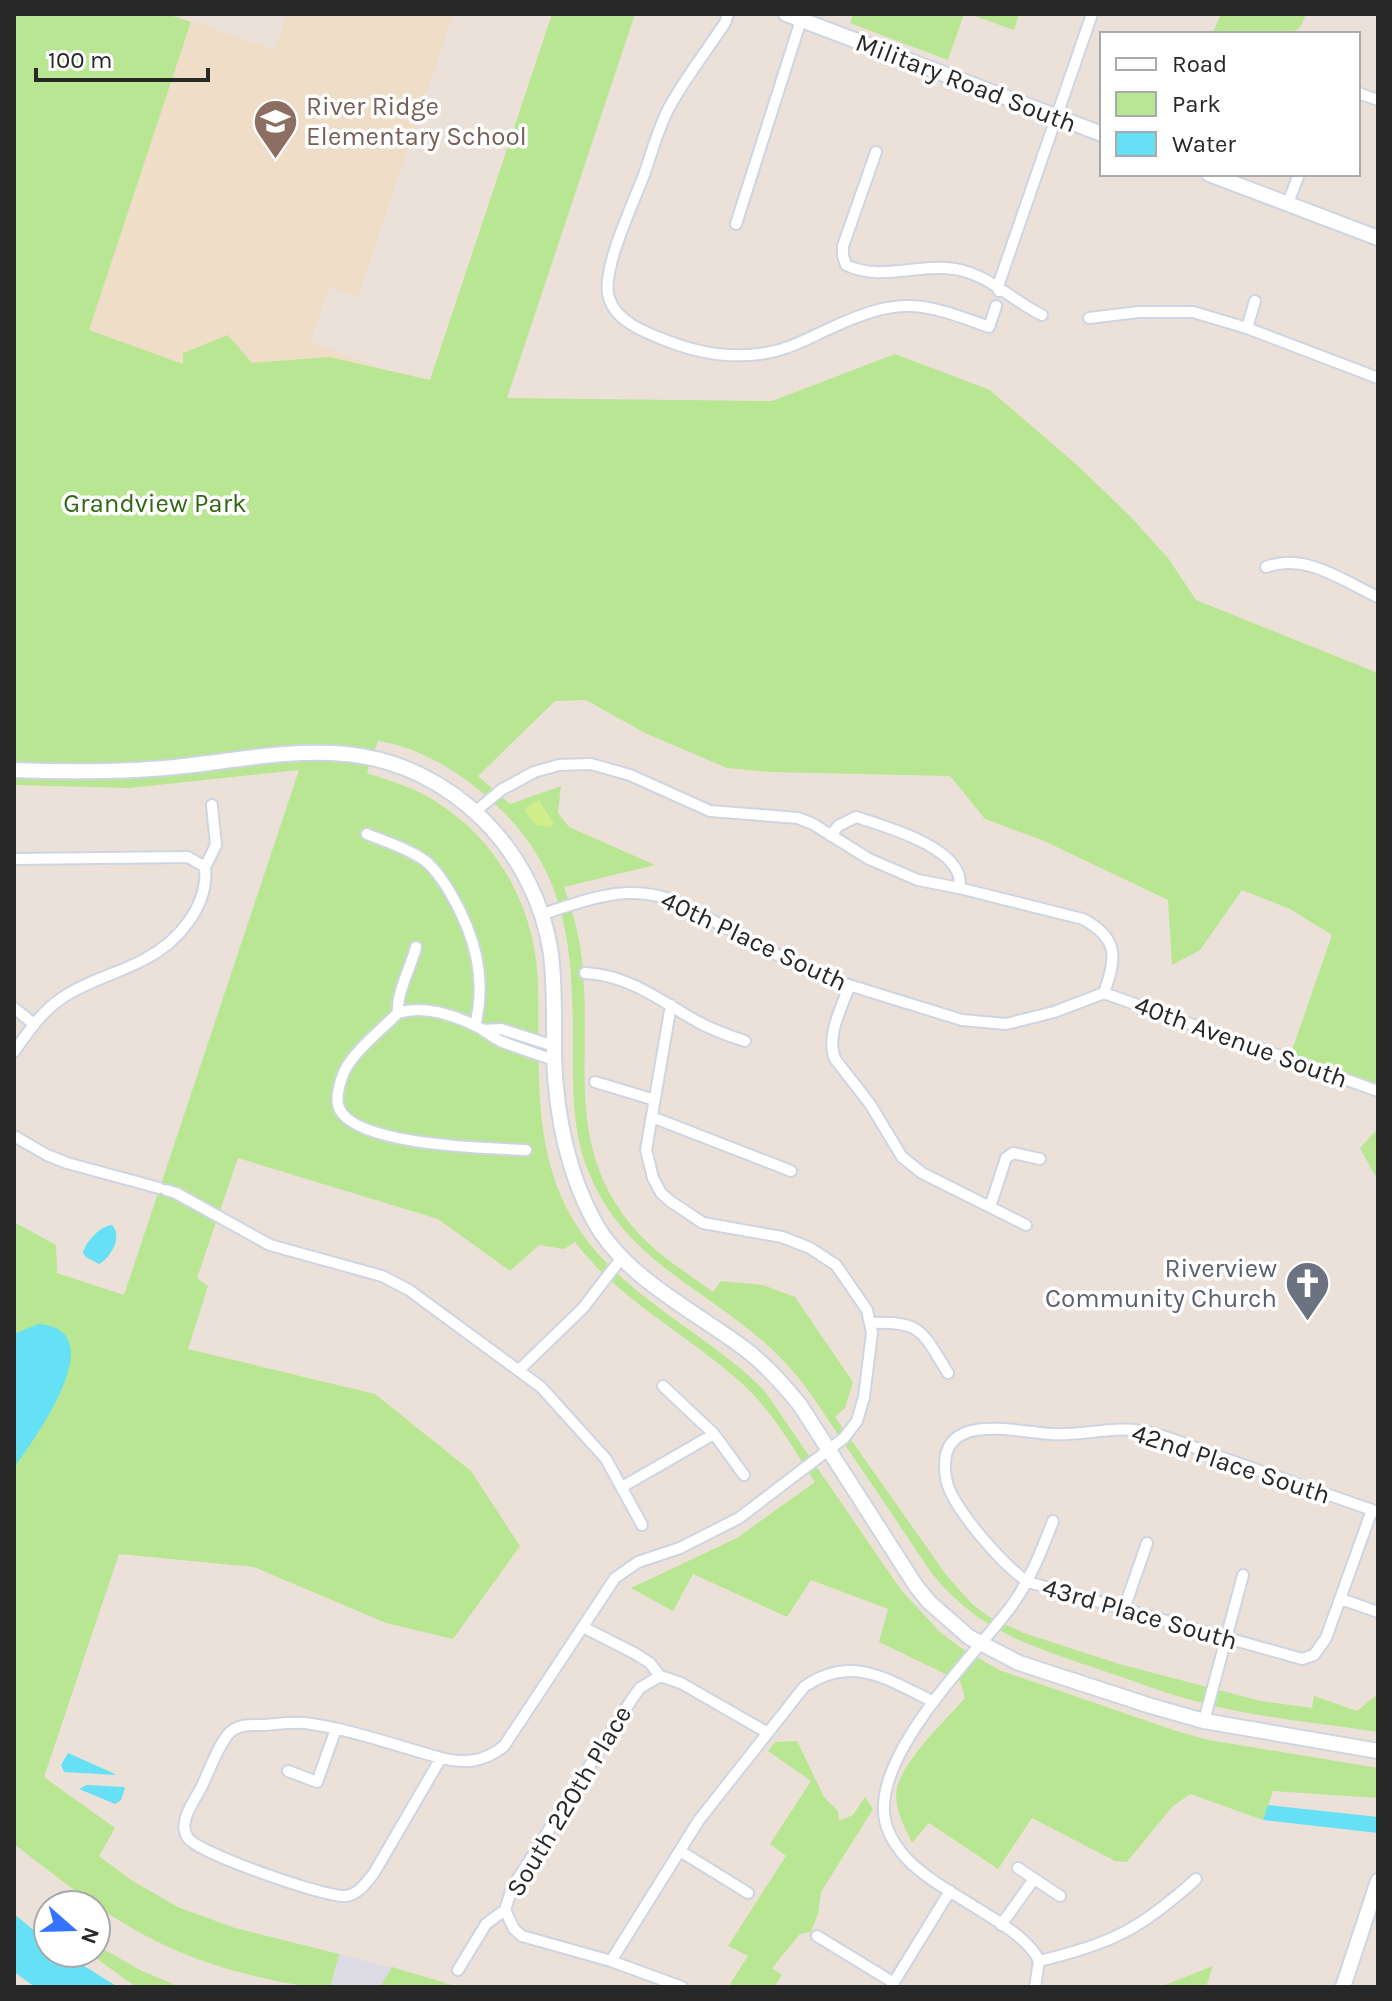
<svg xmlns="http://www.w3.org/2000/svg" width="1392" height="2001" viewBox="0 0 1392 2001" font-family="Karla,sans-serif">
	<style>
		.industrial { fill: #dcdae3 }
		.education { fill: #efddc7 }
		.green { fill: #b9e692 }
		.pitch { fill: #d1ee8d }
		.water { fill: #66e0f4 }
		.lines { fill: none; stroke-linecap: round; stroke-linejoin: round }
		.street-casing { stroke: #ced5e2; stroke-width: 14 }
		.secondary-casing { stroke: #ced5e2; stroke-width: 18 }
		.street { stroke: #fff; stroke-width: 10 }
		.secondary { stroke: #fff; stroke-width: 14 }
		.labels { text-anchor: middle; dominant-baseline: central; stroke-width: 7; stroke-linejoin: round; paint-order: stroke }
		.street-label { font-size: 26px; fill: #282828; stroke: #fff }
		.education-label { font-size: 26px; fill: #785e54; stroke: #fff; text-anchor: start }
		.park-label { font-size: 26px; fill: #316816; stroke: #fff }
		.worship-label { font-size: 26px; fill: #5b616d; stroke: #fff; text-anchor: end }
	</style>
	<rect width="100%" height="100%" fill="#ece1d9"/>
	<path class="industrial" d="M339,1954L392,1968L380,1987H330Z"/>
	<path class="education" d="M287,14H453L358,297L329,287L310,342L428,386L408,445L89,330L192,21L275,50Z"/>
	<path class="green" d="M14,14H167L191,22L89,330L183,364V353L228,335L252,363L329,357L430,380L552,14H635L507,398L772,401L895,354L990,390L1078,466L1130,516L1168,558L1196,600L1378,673V1084L1291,1053L1332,935L1290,909L1242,890L1200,950L1172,965L1168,900L1042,840L985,819L950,776L770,772L727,768L645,733L586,700L555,701L478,776L510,804L561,786L558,813L569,827L655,865L564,887C574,915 581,942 583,970C591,1070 564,1154 641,1236C662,1258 689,1274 713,1292L721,1281L763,1285L795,1297L853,1382L845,1408L835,1417L947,1576L972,1604L988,1616L1024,1633L1119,1664L1261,1701L1312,1708L1314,1696L1357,1711L1378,1694V1732C1320,1723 1259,1718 1203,1703C1169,1695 1137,1682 1104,1671C1033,1647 975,1631 928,1568C900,1526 872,1484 843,1442C823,1412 804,1381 778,1355C713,1291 626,1264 589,1173C573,1135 573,1095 573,1054C573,950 571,868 485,795C456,770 416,746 378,741L367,773C388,780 409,786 428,797C497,836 537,909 538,987C540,1063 532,1137 566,1207C609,1292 700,1326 764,1390L901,1590L940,1632L961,1648L999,1670L1179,1732L1209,1740L1378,1768V1798L1273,1791L1263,1820L1190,1794L1172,1807L1127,1862L1115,1861L1032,1818L998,1869L929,1823L912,1843C905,1828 897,1813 896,1796C896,1766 946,1720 965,1698L960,1681L879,1642L888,1609L811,1580L787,1617L693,1574L673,1611L631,1588L737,1538L815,1482C792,1447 771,1408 738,1380C684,1332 620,1301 575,1242L564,1249L539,1245L510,1271L438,1219L238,1158L197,1278L208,1286L188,1349L375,1394L471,1471L520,1546L453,1639L386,1623L254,1567L119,1554L44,1777L115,1828L99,1856L131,1880L180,1908L235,1928L339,1954L330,1987C300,1987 275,1981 246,1974C147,1949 93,1905 14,1844V1222L56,1245L57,1273L124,1295L299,770L129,788L14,785Z
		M853,14H964L948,60L850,23Z
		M969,14H1019L1014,30Z
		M1221,14H1306L1300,28L1290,34H1212Z
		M1378,1128V1181L1360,1148Z
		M797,1741L824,1797L838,1811L839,1821L853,1815L865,1797L873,1809L821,1892L818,1914L811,1932L800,1934L772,1968L782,1975L774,1987H728L748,1956L728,1946L786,1856L770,1844L811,1781L768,1751L775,1742Z
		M96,1945L140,1970L180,1987H136L89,1953H96Z
		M1213,1966L1206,1987H1160Z
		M392,1967L459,1987H380Z"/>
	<path class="pitch" d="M539,800L554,824L549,827L536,825L525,811L527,807Z"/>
	<path class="water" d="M112,1225C123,1237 111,1257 99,1264L86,1257L83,1253C86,1241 100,1226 112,1225Z
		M38,1324C116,1329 33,1441 14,1468V1334Z
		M68,1753L113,1773L115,1775L64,1772L61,1765Z
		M87,1785L123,1787L125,1788L121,1800L115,1804L79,1789Z
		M1268,1805L1378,1817V1833L1263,1820Z
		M14,1914L48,1942V1953H63L118,1987H35L14,1972Z"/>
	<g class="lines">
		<defs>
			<path id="street" d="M728,14L725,23C707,50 687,76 671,104C659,125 653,149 645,172C635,200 600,271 609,298C616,321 644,332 665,340C697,353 731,359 766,353C791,349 810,337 833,327C901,296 921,302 989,327L996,306
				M1358,93L1378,100
				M876,152L843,246V256L846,265C882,282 917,263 955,269C990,275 1011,300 1042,315
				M1288,203L1299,174
				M736,224L801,20
				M999,291L998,286L1092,14
				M1089,318L1139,312H1193L1247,328L1378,378
				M1247,328L1255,301
				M1266,567C1305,552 1343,581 1378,597
				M476,811L501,790L534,772L559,765L591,764L630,775L710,811L798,818L813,824L869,859L918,880L959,888L1083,919C1120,939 1116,958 1104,993
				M367,834C386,842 407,848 424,860C435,868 444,882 451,894C475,936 487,978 475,1026
				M831,836L838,826L856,817C884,826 968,849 959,888
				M14,859L188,857L205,867L216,845L212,805
				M542,914C591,899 627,882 678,902L813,974L962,1020L1006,1024L1054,1012L1104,993
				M585,973C629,975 661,1001 698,1022C713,1030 729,1036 745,1041
				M849,987C841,1009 826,1036 835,1059L870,1104L902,1157L922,1173L1026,1225
				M1104,993L1378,1091
				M14,1008L34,1024
				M398,1013C382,1029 353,1052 344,1072C340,1082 335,1098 339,1108C355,1146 489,1148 526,1150
				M398,1013C424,1005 454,1015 478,1027C486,1031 492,1037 500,1041C518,1048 536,1054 554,1060
				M398,1013C396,994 411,967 416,947
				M484,1030L501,1029L554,1046
				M14,1052C28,1032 41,1012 62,998C88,980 118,974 145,959C178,942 209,906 205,867
				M595,1082L655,1100
				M652,1117L791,1171
				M14,1136L47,1155L67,1163L159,1188
				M166,1190L176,1193L270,1245L382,1276L409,1290L541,1387L606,1459L642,1525
				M990,1207L1006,1158L1013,1153L1040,1159
				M871,1323C923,1321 922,1332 948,1373
				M519,1370L583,1308L623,1256
				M663,1386L714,1434L744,1475
				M622,1487L714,1434
				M1372,1510L1326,1638L1314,1655L1302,1659L1028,1582C1004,1566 950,1506 946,1478C935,1409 1013,1432 1051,1434C1082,1436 1111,1426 1142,1431C1170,1436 1196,1449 1223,1458C1274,1476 1326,1494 1378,1512
				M1341,1599L1378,1612
				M1124,1609L1147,1543
				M583,1627L634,1653L650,1663L660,1676L681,1683L768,1733
				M1204,1721L1243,1575
				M441,1758C397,1746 351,1729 305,1723C292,1722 277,1724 263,1725C253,1725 242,1724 233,1730C221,1737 208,1774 201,1788C194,1801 177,1823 188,1838C198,1853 326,1898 346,1896C359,1894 366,1883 374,1873L441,1758C466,1764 484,1762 504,1746L615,1578L638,1562L680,1548L739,1518L844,1438L857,1421L864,1397L872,1333L867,1310L836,1265L810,1248L782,1237L703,1223L670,1201L661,1193L653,1178L646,1150L671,1005
				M288,1771L317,1782L336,1729
				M680,1851L748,1893
				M1018,1868L1060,1896
				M505,1910L514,1929L522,1936L611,1961L682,1987
				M1001,1925L1034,1879
				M817,1936L894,1983
				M611,1961L699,1820L804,1687C852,1653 888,1680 934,1702
				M1039,1961C1023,1923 930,1891 901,1852C894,1843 887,1831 885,1820C872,1755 973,1657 1010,1608C1030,1581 1041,1552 1053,1521
				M458,1970L486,1924L505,1910L512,1888L632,1699L640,1688L660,1676
				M891,1987L950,1891
				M1035,1987L1039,1961C1111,1944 1141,1929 1196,1879"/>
			<path id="secondary" d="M786,14L1102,134
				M1209,174L1378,238
				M14,770C65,772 115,772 165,768C224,763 287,748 346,754C452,764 536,851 551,954C555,988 554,1023 554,1057C556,1113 567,1171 594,1221C625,1278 695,1311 745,1349C766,1365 783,1384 800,1405L916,1586L929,1602L969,1637L1019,1663L1151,1706L1204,1721L1378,1751
				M1343,1987L1378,1881"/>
		</defs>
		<use href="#street" class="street-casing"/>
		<use href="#secondary" class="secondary-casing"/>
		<use href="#street" class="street"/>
		<use href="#secondary" class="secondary"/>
	</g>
	<defs>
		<symbol id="school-pin" viewBox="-11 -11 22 30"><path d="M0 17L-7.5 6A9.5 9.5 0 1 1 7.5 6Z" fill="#8d6e63" stroke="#fff"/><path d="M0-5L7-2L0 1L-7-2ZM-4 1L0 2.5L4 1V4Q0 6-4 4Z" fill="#fff"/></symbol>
		<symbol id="church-pin" viewBox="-11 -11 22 30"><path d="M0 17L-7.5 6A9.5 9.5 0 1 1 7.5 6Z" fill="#6b7280" stroke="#fff"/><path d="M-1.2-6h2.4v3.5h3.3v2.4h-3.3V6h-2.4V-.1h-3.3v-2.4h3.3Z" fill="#fff"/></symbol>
	</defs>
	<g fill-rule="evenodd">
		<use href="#school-pin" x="250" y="96" width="51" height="69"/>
		<use href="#church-pin" x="1282" y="1258" width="51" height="69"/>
	</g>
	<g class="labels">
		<g class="street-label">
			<text transform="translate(966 83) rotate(21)">Military Road South</text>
			<text transform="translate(754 941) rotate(25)">40th Place South</text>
			<text transform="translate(1241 1042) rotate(20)">40th Avenue South</text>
			<text transform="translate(1231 1464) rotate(18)">42nd Place South</text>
			<text transform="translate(1140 1614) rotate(16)">43rd Place South</text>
			<text transform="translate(569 1801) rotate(-59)">South 220th Place</text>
		</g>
		<g class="education-label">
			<text x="306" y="106">River Ridge<tspan x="306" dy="30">Elementary School</tspan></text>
		</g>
		<g class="park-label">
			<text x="155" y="503">Grandview Park</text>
		</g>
		<g class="worship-label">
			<text x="1277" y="1268">Riverview<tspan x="1277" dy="30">Community Church</tspan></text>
		</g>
	</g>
	<rect width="1392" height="2001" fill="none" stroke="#282828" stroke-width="32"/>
	<rect x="1100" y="32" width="260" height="144" fill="#ffffff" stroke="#a9a9a9" stroke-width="2"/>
	<rect x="1116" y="58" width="40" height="12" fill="#ffffff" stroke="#a9a9a9" stroke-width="2"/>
	<text x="1172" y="72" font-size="24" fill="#282828">Road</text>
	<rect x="1116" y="92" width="40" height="24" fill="#b9e692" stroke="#a9a9a9" stroke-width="2"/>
	<text x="1172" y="112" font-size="24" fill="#282828">Park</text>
	<rect x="1116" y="132" width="40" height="24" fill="#66e0f4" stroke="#a9a9a9" stroke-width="2"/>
	<text x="1172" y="152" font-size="24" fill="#282828">Water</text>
	<g transform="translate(72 1929) rotate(110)"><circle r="38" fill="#ffffff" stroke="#a9a9a9" stroke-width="2"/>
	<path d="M0-6L14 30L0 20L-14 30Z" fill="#3373ff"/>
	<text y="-12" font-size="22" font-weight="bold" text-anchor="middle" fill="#282828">N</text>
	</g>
	<path d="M36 68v12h172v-12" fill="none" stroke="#282828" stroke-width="4"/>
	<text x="48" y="68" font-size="24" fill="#282828" stroke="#ffffff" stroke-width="6" paint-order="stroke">100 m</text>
</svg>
